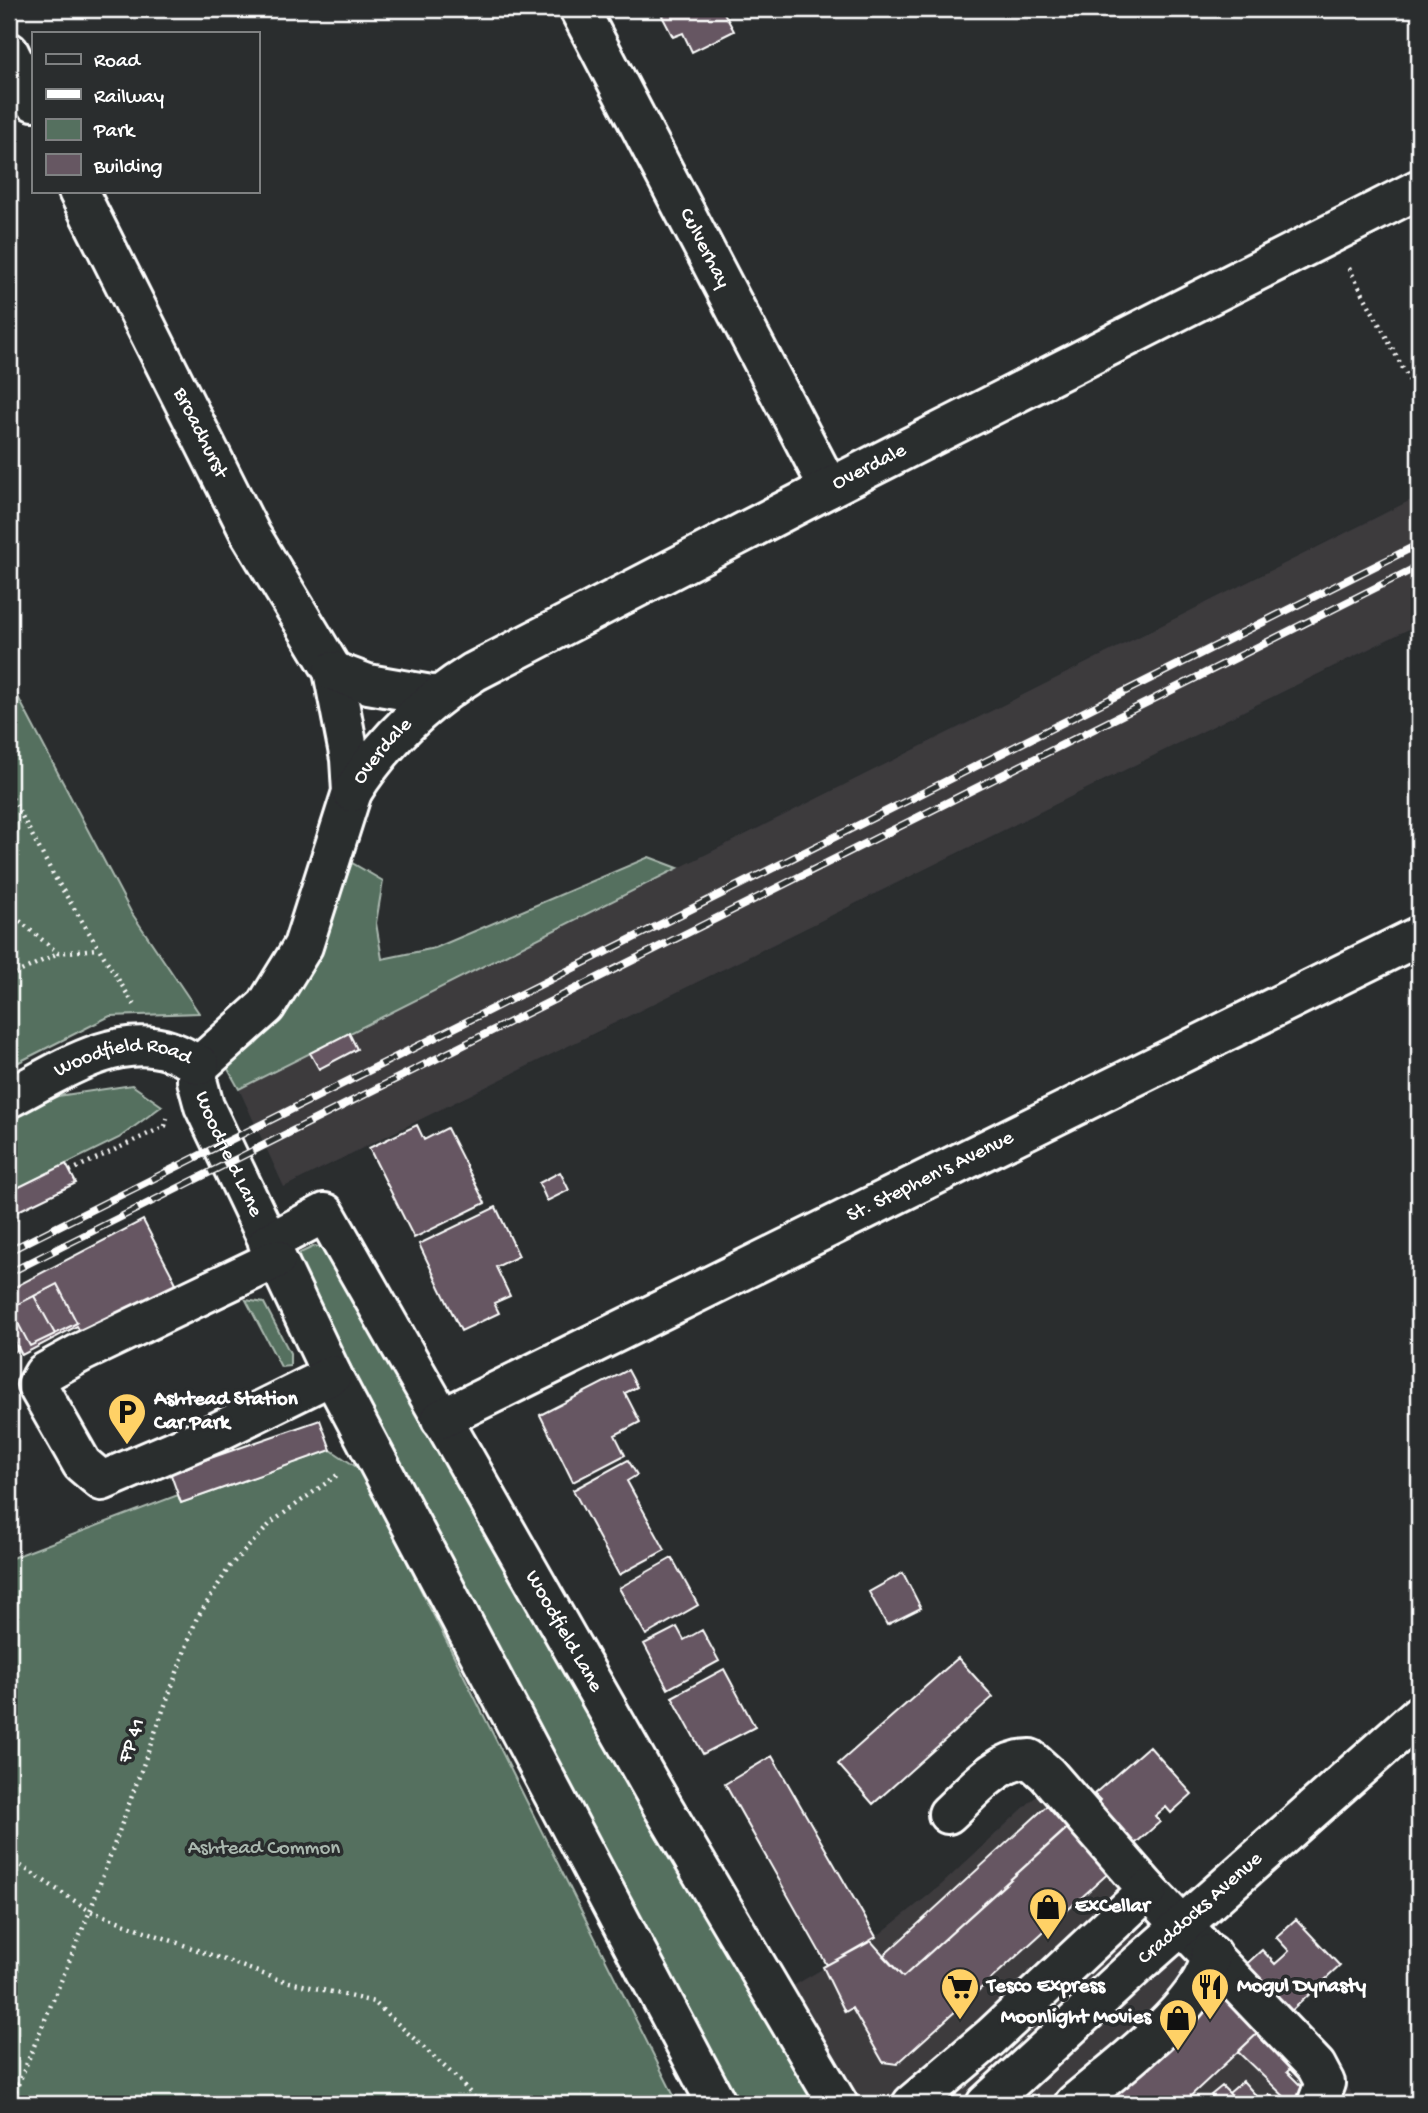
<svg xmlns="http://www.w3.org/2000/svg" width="1428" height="2113" viewBox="0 0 1428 2113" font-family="'Gochi Hand',sans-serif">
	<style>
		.built { fill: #3c3a3e }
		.green { fill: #55705f; stroke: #aab8af; stroke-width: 2 }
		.building { fill: #665762; stroke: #fff; stroke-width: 2 }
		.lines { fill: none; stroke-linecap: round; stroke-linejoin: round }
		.minor-casing { stroke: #fff; stroke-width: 44 }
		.path { stroke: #fff; stroke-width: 4.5; stroke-dasharray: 2 5; stroke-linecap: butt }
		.minor { stroke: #2a2d2e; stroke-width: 38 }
		.rail-casing { stroke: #fff; stroke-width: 8 }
		.rail { stroke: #2a2d2e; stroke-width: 5; stroke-dasharray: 16; stroke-linecap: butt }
		.labels { text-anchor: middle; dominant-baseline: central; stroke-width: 7; stroke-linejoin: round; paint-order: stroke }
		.street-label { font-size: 21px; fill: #fff; stroke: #2a2d2e }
		.poi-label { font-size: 21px; font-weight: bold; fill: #fff; stroke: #2a2d2e; text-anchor: start }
		.park-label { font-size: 21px; fill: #aab8af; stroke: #2a2d2e }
	</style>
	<rect width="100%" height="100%" fill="#2a2d2e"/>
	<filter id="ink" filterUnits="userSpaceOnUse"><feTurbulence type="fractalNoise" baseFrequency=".0143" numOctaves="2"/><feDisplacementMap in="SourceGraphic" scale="14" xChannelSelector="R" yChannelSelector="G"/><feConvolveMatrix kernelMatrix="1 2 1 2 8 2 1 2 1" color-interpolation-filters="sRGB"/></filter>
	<g filter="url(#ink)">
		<path class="built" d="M1419,496V624L284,1187L239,1089Z
			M1064,1770L1142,1921L1140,1939L956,2104H851L786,1990L871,1941L940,1886Z
			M1219,1919L1215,1933L1324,2056L1359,2104H1018Z"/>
		<path class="green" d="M9,680L131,912L199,1013L110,1016L9,1067Z
			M649,857L678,868L239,1089L224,1062L256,1044L307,979L352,863L383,881L376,923L382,959L435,948Z
			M132,1085L162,1106L119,1138L9,1192V1119L58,1096Z
			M315,1246L329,1250L814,2104H733L297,1268L300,1253Z
			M246,1300L264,1303L290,1353V1366L281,1367Z
			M331,1450L361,1470L678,2104H9V1559L178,1495L181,1503Z"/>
		<path class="building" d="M722,9L734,31L692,52L683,33L673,37L662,16L674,9Z
			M349,1033L357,1049L319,1069L310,1053Z
			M417,1125L424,1140L447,1128L485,1203L414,1238L369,1148Z
			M66,1164L76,1183L16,1212L9,1192Z
			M560,1172L569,1190L547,1201L539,1183Z
			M496,1207L519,1256L496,1267L510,1296L494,1303L499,1313L461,1331L419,1244Z
			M143,1220L177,1285L82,1335L77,1326L22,1355L9,1331V1290Z
			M57,1284L77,1323L55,1334L34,1296Z
			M34,1296L55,1334L30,1346L10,1308Z
			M9,1332L17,1350L9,1354Z
			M628,1370L637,1387L625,1393L640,1422L615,1435L625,1455L573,1482L540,1415Z
			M320,1420L331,1450L181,1503L170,1472Z
			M628,1460L637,1475L627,1481L665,1550L619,1575L573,1490Z
			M672,1558L698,1605L646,1635L619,1588Z
			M903,1573L921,1608L887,1625L869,1592Z
			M677,1627L684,1640L702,1630L719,1661L668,1689L644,1644Z
			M958,1658L993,1697L873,1804L838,1764Z
			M724,1669L755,1727L703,1754L672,1697Z
			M1149,1746L1192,1794L1171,1813L1166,1807L1155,1816L1160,1822L1129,1849L1092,1807L1100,1800L1094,1794Z
			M772,1756L876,1937L827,1965L725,1784Z
			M1050,1803L1069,1826L903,1977L883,1956Z
			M1072,1824L1113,1869L897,2064L883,2062L852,2008L845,2012L823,1967L871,1941L903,1977Z
			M1296,1919L1340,1966L1287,2015L1243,1967L1262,1950L1275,1964L1284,1956L1289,1951L1276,1937Z
			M1226,1987L1261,2030L1182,2104H1097Z
			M1261,2030L1295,2064L1287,2072L1306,2091L1292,2104L1238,2052Z
			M1243,2081L1261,2101L1269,2094L1279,2104H1238L1229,2093Z
			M1222,2086L1229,2093L1238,2104H1220L1211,2095Z"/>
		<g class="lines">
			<defs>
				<g id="minor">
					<path id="s1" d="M579,9L829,488"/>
					<path d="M9,52L33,101"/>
					<path id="s2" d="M78,191L251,535L333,671L350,759L352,792L303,946L266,1006L200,1065L197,1080L204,1106L332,1375L717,2104"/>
					<path d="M333,671L368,684L437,696"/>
					<path id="s3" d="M352,792C383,742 424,703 474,672L829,488L1419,189"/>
					<path id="s4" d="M9,1098C56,1074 115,1032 170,1051C180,1054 190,1061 200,1065"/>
					<path id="s5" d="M268,1243L325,1213L663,1807L838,2104"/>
					<path d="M276,1259L82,1352L44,1373L37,1385L82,1464L102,1481L215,1433L332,1375"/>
					<path id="s6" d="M441,1419L1419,936"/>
					<path d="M948,1814C971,1793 997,1759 1030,1759L1047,1774L1148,1890L1316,2066L1325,2083L1317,2104"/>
					<path d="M912,2104L991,2037L1148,1890"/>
					<path id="s7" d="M986,2104L1135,1967L1419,1715"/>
					<path d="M1074,2104C1113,2070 1205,2005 1211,1954"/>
				</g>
			</defs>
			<use href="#minor" class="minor-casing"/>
			<path class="path" d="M1349,268L1419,398
				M9,792L54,876L136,1008
				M9,912L58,953L97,949
				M9,977L58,953
				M70,1171L165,1126L167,1118
				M9,1222L17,1218
				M9,1858L90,1911L277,1979L374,2002L458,2079L480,2104
				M10,2104L90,1911L196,1620L230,1566L272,1522L340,1473"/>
			<use href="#minor" class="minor"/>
			<defs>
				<path id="rail" d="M9,1251L1419,544
					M9,1273L1419,566"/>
			</defs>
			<use href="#rail" class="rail-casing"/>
			<use href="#rail" class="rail"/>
		</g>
	</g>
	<defs>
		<symbol id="parking-pin" viewBox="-11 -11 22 30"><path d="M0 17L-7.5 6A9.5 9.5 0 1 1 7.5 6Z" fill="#ffd166" stroke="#2a2d2e"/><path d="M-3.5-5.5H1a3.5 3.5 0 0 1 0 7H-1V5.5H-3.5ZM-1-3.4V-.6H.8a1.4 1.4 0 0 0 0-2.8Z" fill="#111"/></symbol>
		<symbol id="shop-pin" viewBox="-11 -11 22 30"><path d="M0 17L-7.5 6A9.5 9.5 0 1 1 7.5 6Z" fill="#ffd166" stroke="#2a2d2e"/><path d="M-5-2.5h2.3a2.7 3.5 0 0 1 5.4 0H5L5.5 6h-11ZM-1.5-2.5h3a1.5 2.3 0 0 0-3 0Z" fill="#111"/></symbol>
		<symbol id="supermarket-pin" viewBox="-11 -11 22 30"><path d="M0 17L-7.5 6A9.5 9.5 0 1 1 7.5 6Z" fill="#ffd166" stroke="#2a2d2e"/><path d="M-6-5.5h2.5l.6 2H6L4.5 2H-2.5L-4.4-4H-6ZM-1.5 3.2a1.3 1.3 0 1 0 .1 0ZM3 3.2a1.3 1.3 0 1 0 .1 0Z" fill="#111"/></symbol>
		<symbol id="restaurant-pin" viewBox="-11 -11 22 30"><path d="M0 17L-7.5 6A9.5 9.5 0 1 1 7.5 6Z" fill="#ffd166" stroke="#2a2d2e"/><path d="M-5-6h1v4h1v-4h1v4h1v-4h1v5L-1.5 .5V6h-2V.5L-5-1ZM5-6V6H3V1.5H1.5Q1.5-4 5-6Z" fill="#111"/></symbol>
	</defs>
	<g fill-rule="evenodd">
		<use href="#parking-pin" x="105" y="1390" width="44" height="60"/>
		<use href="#shop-pin" x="1026" y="1885" width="44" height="60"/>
		<use href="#supermarket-pin" x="938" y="1965" width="44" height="60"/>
		<use href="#restaurant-pin" x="1188" y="1965" width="44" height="60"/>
		<use href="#shop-pin" x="1156" y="1996" width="44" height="60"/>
	</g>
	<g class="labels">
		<g class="street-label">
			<text stroke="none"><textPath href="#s1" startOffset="270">Culverhay</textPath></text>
			<text stroke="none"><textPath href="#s2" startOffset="271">Broadhurst</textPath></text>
			<text stroke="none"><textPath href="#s3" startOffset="618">Overdale</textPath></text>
			<text stroke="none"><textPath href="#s3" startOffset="51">Overdale</textPath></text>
			<text stroke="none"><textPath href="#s4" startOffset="124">Woodfield Road</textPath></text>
			<text stroke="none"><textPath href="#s2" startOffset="1083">Woodfield Lane</textPath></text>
			<text stroke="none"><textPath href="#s6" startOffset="546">St. Stephen's Avenue</textPath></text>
			<text stroke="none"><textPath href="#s5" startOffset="546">Woodfield Lane</textPath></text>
			<text transform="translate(133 1741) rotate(-70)">FP 41</text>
			<text stroke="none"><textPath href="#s7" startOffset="290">Craddocks Avenue</textPath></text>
		</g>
		<g class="poi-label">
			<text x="154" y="1400">Ashtead Station<tspan x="154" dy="24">Car Park</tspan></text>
			<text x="1075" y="1907">ExCellar</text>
			<text x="987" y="1987">Tesco Express</text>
			<text x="1237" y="1987">Mogul Dynasty</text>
			<text x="1151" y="2018" text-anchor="end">Moonlight Movies</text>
		</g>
		<g class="park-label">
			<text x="264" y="1849">Ashtead Common</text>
		</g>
	</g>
	<rect width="1428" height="2113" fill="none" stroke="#2a2d2e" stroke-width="35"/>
	<rect x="18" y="18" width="1393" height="2078" fill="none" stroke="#fff" stroke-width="2.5" filter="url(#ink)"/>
	<rect x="32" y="32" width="228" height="161" fill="#2a2d2e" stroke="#7f8182" stroke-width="2"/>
	<rect x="46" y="54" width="35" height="10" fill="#2a2d2e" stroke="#7f8182" stroke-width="2"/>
	<text x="94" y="66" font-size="21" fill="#ffffff">Road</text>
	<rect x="46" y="89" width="35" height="10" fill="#ffffff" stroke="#7f8182" stroke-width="2"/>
	<text x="94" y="102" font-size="21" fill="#ffffff">Railway</text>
	<rect x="46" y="119" width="35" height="21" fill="#55705f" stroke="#7f8182" stroke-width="2"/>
	<text x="94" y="136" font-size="21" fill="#ffffff">Park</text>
	<rect x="46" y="154" width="35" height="21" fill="#665762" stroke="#7f8182" stroke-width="2"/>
	<text x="94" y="172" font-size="21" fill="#ffffff">Building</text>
</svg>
